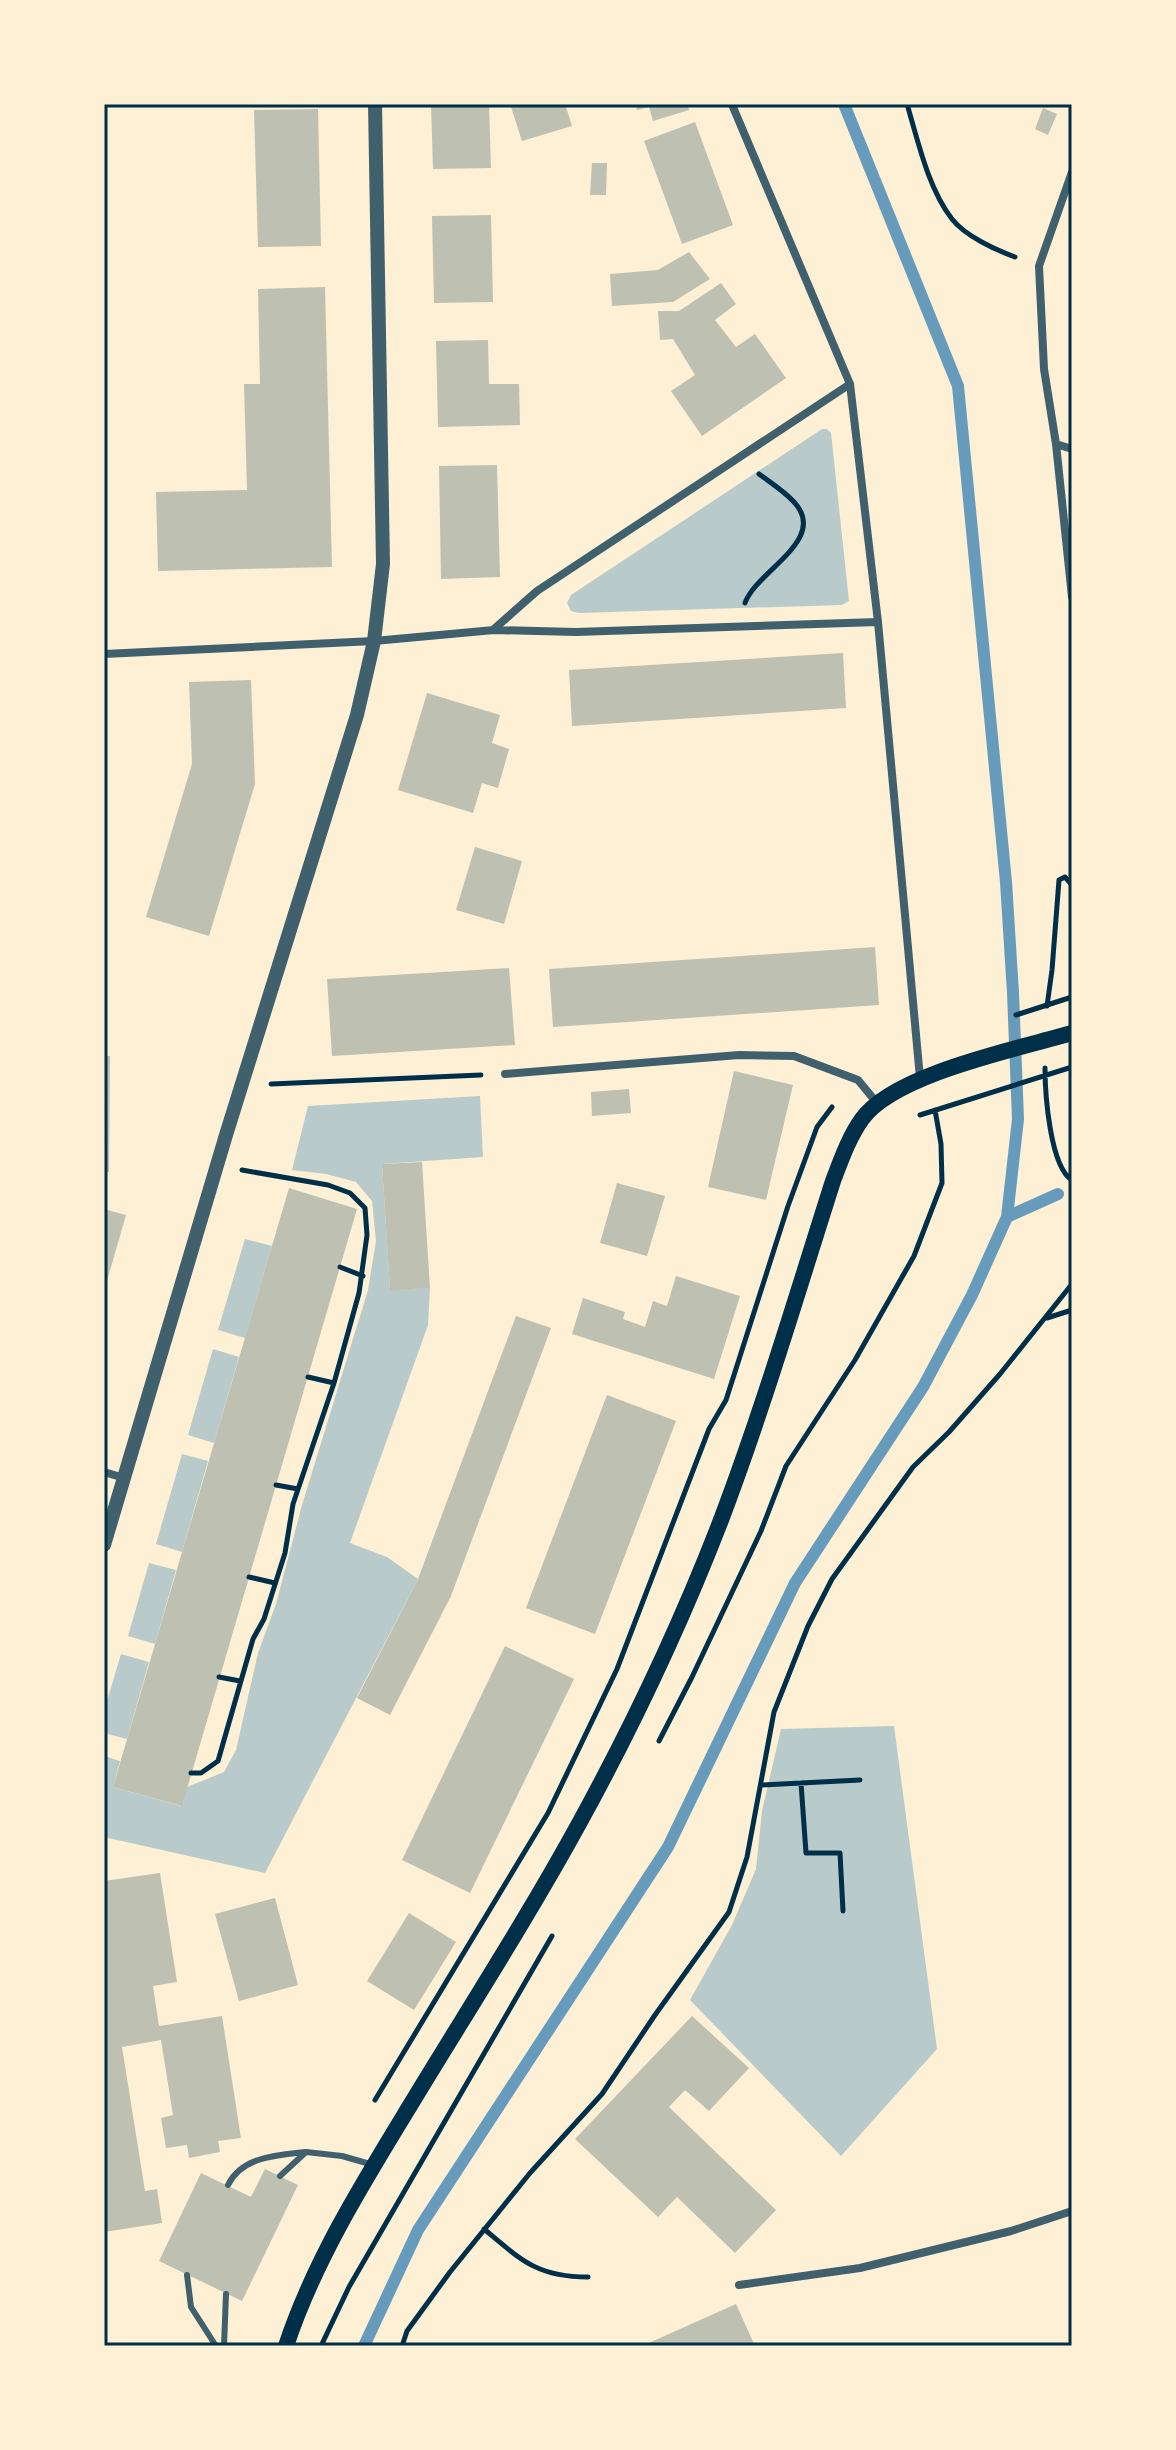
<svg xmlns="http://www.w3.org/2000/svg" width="1176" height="2450" viewBox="0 0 1176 2450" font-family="'Nunito Sans',sans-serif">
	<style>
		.green { fill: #b9caca }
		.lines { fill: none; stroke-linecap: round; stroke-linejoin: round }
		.stream { stroke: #669bbc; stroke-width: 12 }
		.building { fill: #bec0b2 }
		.path { stroke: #003049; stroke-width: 5 }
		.service { stroke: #3f606c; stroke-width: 6 }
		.minor { stroke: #3f606c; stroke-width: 8 }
		.tertiary { stroke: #3f606c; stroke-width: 14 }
		.secondary { stroke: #003049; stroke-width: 16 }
		.neatline { fill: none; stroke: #003049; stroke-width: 3 }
	</style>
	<rect width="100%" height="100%" fill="#fdf0d5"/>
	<path class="green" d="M822,429H827L831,433L849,601L842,605L579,613L571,611L567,603L571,595Z
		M480,1096L483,1157L382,1164L390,1289L430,1288L428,1325L350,1543L387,1557L418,1579L265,1873L104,1837V1756L120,1761L113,1787L181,1806L187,1787L224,1772L236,1750L258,1653L276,1604L302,1505L368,1290L376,1241L372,1201L356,1182L326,1174L292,1170L308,1106Z
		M245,1239L272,1246L245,1338L218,1330Z
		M213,1349L239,1357L214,1443L188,1435Z
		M182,1454L208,1461L182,1552L156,1544Z
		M149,1563L176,1570L155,1644L128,1636Z
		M121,1654L149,1662L127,1739L104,1733V1711Z
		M894,1726L937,2049L841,2156L690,2000L732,1925L756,1869L762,1811L781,1729Z"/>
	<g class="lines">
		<path class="stream" d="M1007,1217L1058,1194
			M364,2346L418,2230L668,1847L795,1583L923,1387L972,1295L1007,1217L1018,1119L1013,993L1006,882L958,386L844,104"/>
	</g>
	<path class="building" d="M431,104H489L491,168L433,169Z
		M510,104H565L572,126L522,141Z
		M635,104H687L689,110L653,121L649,107L637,110Z
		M1043,108L1057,114L1048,135L1035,129Z
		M318,109L321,246L258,247L254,110Z
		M695,122L733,225L682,244L644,141Z
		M592,163H607L606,195H590Z
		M491,215L493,302L434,303L432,216Z
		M689,252L710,279L673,302L612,306L610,274L658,270Z
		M721,283L736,304L715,320L736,347L755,334L786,378L702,436L671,391L695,375L673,339L660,340L658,311H679Z
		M325,287L332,567L158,571L156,492L247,490L244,384H260L258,289Z
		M488,340L489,384H519L520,425L438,427L436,341Z
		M497,465L500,577L441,579L439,466Z
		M843,653L846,708L572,726L569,670Z
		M251,680L255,784L209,936L146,917L192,764L189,682Z
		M427,693L500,715L492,743L509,749L498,788L482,783L473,813L398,790Z
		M475,847L522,861L504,924L456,910Z
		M875,947L879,1005L553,1027L549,969Z
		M509,968L515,1045L332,1056L327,979Z
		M104,1056H110L109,1172H104Z
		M734,1071L793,1085L766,1200L708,1187Z
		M629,1089L631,1113L592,1116L591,1092Z
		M422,1162L430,1288L390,1290L382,1164Z
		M617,1183L665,1196L647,1256L600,1243Z
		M289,1188L357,1209L182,1806L113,1787Z
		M104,1209L126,1215L105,1288H104Z
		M676,1276L740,1296L714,1379L572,1334L583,1298L625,1312L623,1319L645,1327L653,1301L667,1306Z
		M516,1316L551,1328L451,1596L390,1715L357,1698L418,1579Z
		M607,1395L676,1421L595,1634L526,1608Z
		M505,1646L574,1679L470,1893L402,1860Z
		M160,1873L177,1982L153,1986L159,2026L222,2016L241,2138L218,2141L220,2152L189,2158L187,2145L166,2148L161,2118L173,2115L161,2040L122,2047L145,2191L157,2189L162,2223L104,2232V1881Z
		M275,1898L298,1985L239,2001L215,1914Z
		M409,1913L456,1942L414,2010L367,1981Z
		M692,2016L749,2068L709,2111L685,2090L669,2107L776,2210L735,2253L677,2197L658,2217L575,2139Z
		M265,2169L298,2185L242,2301L159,2261L201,2173L251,2197Z
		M736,2304L755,2346H642Z"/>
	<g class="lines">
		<path class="path" d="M907,104C918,141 928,188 952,219C965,236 996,250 1015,257
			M745,603C757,570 829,540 794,502C784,491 771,483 759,474
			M1047,1006L1052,970L1059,880L1065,877L1072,885
			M1016,1015L1072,997
			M1045,1068C1045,1093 1050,1167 1072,1180
			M271,1084L481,1075
			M920,1115L1072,1067
			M340,1267L363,1276
			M1047,1318L1072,1310
			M308,1377L334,1383
			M276,1485L298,1489
			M249,1577L275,1583
			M219,1677L240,1681
			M659,1741L692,1677L761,1531L786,1466L855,1360L914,1256L942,1183L941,1144L935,1110
			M191,1773H201L218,1761L253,1639L264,1619L285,1553L293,1504L334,1383L359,1293L367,1235L365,1208L350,1193L328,1185L242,1170
			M801,1783L806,1853H840L843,1911
			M761,1785L860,1780
			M375,2100L548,1813L617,1669L709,1429L726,1400L788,1206L817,1127L832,1107
			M484,2229C521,2260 537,2277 588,2277
			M321,2346L349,2287L552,1936
			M402,2346L407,2331L450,2272L530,2173L602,2094L655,2015L729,1912L747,1857L774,1712L808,1626L832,1579L913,1467L949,1432L1000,1374L1072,1284"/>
		<path class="service" d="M280,2176L306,2152L342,2156L370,2164
			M228,2185C242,2156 279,2155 306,2152
			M187,2275L191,2307L216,2346
			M224,2346L226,2294"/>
		<path class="minor" d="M733,107L850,384L878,622L920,1078
			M1072,172L1039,266L1044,369L1056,444L1072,597
			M1056,444L1072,449
			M494,629L537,591L850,384
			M104,654L374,641L494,630L576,632L878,622
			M505,1074L739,1055L794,1056L858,1080L877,1103
			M104,1472L124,1478
			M739,2285L860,2268L1011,2231L1072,2211"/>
		<path class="tertiary" d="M104,1545L226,1135L357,715L374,641L383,564L375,104"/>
		<path class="secondary" d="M286,2346C314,2261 364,2181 411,2104C468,2010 528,1917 581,1820C633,1725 682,1621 721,1520C763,1409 797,1294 833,1181C841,1160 849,1137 862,1119C894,1074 1017,1049 1072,1033"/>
	</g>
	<rect width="1176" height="2450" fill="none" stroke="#fdf0d5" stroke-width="212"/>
	<rect x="106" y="106" width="964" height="2238" class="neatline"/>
</svg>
